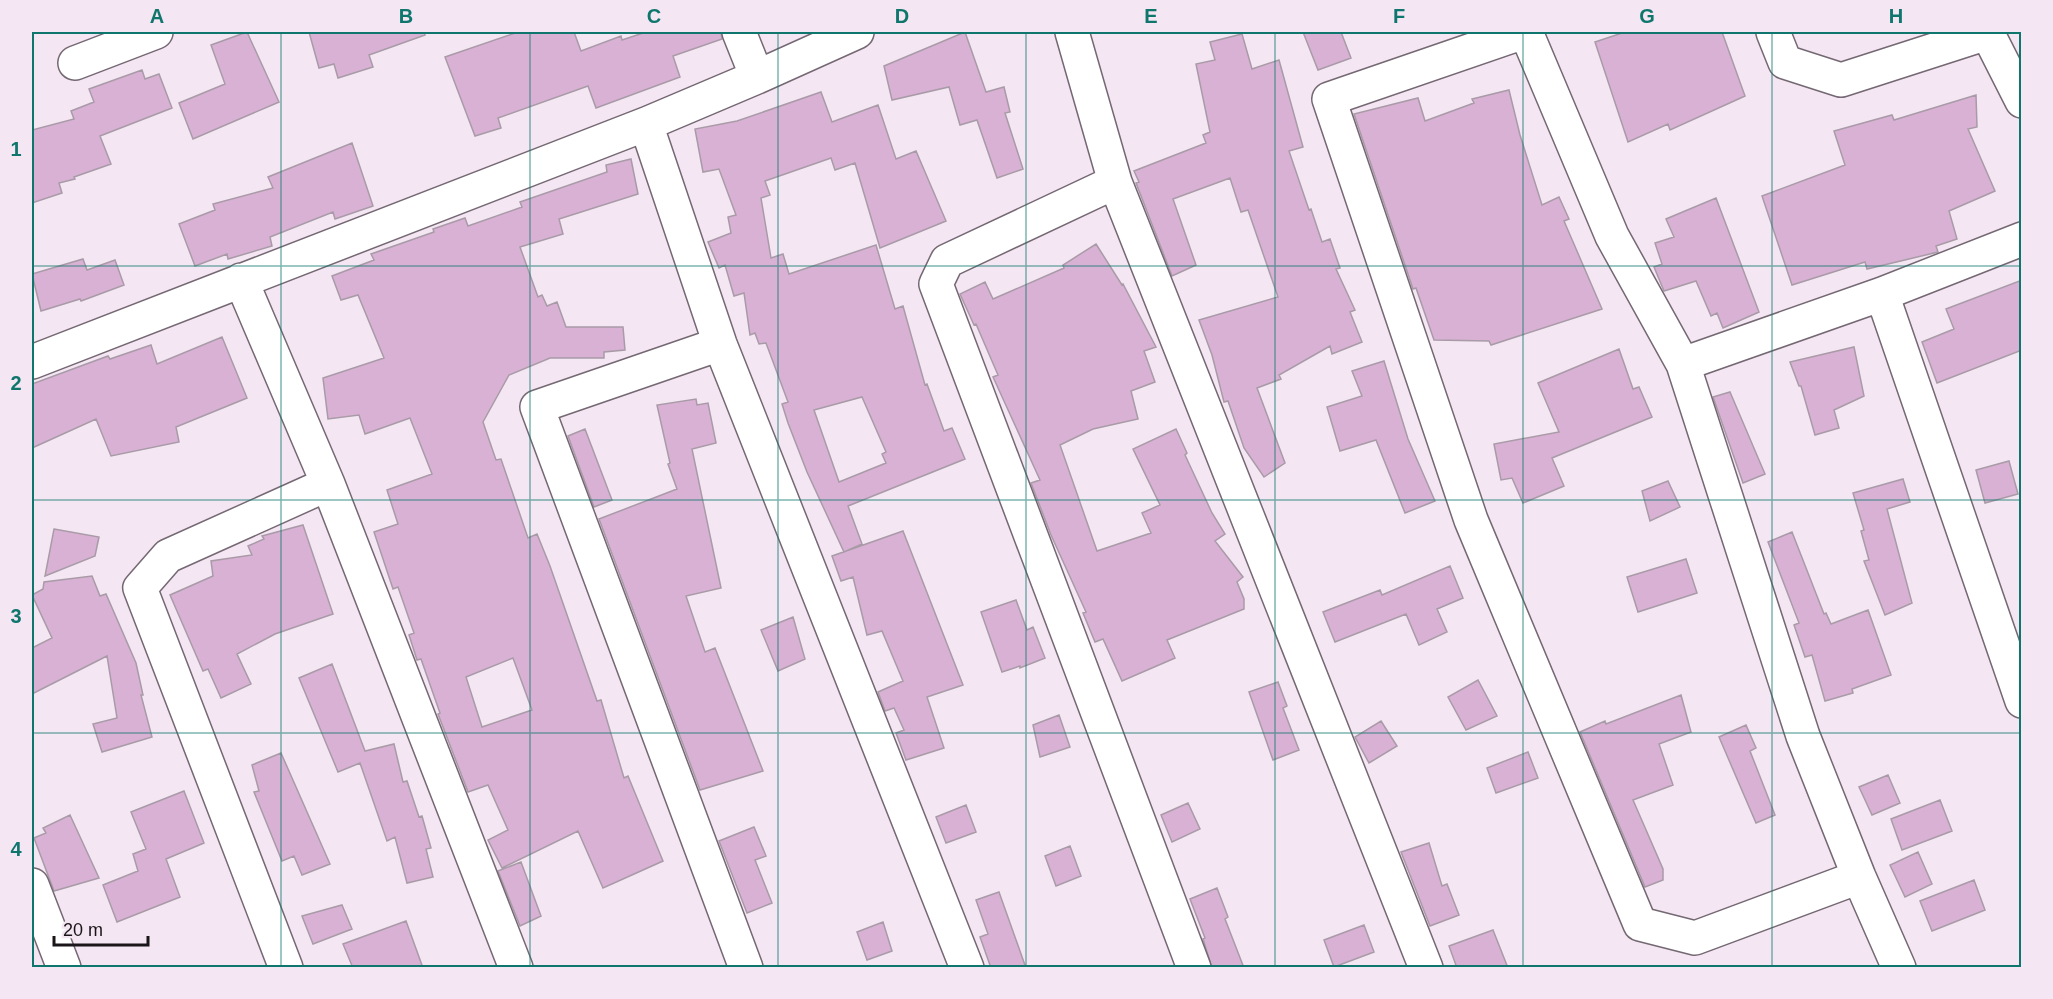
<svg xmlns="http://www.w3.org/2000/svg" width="2053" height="999" viewBox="0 0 2053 999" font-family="Arial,sans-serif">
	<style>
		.building { fill: #d9b1d4; stroke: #a89ba7; stroke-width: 1.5; fill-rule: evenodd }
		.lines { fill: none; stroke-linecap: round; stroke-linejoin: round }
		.minor-casing { stroke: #746873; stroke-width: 36 }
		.minor { stroke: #fff; stroke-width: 33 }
		.grid { fill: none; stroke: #0f766e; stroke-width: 1.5; stroke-opacity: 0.55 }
		.neatline { fill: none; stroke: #0f766e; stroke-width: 2 }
		.grid-label { font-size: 20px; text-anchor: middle; font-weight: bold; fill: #0f766e }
	</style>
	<rect width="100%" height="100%" fill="#f4e6f2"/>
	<path class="building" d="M247,32L279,102L193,139L179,103L225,84L211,45Z
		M309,32H424L425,35L369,55L373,67L338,78L334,64L319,68Z
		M518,32H574L581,51L621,36L622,40L646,32H721L722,39L673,56L680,77L596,108L588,86L498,118L501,128L475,136L445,57Z
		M965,32L986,92L1004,87L1010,112L1005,113L1023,169L997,178L977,120L960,125L949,87L892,100L884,66Z
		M1303,32H1341L1351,58L1318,70Z
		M1625,32H1722L1745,96L1670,130L1668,124L1628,142L1595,42Z
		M1242,34L1252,69L1279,60L1303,147L1289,151L1309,210L1311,209L1322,242L1330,239L1340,268L1336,269L1355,310L1350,312L1362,342L1332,354L1330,346L1279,375L1281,379L1257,388L1285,463L1264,477L1244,448L1228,401L1224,402L1212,355L1199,320L1278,297L1248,210L1241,212L1230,178L1173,199L1196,265L1172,276L1136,183L1139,182L1134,171L1206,143L1203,135L1210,132L1196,64L1215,60L1210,42Z
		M142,70L145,79L159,74L172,108L100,136L111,164L74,177L75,179L59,183L62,193L32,203V130L74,119L71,111L94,102L89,89Z
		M1509,90L1520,135L1542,205L1559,197L1569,219L1564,221L1602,309L1491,345L1489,341L1434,340L1416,288L1413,289L1354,114L1418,98L1425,121L1474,103L1472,99Z
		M821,92L832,122L878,105L896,159L916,151L946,221L880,248L855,163L835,170L831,158L765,181L770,195L761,198L771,258L783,254L789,274L876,245L895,309L903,306L925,385L927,384L944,431L952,428L965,459L848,506L862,544L844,552L807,472L788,423L782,404L788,402L766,343L759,344L755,333L750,335L744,293L734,296L725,265L719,268L708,242L731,233L728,217L736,215L719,169L703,172L695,129L737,121ZM862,397L886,452L882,454L886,463L839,482L814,410Z
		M1976,95L1977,127L1968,129L1995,191L1949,211L1957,239L1936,246L1938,252L1934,253L1867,269L1865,262L1792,285L1762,196L1845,165L1834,131L1892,115L1894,120Z
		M352,143L373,206L335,219L333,212L270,237L272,246L228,259L227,254L195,266L179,224L215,210L213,204L273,188L268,177Z
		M631,159L638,194L559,219L563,234L520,247L538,297L542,295L547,306L557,302L566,327H623L625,350L604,352V358H550L509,375L483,422L496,460L501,459L528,538L537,534L550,566L597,701L601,700L624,778L628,776L663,861L603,888L578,831L502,868L488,840L508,830L488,785L468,792L438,714L440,713L421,659L417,660L409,635L414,633L398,587L393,589L374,532L398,524L387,490L432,474L410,418L365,434L359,415L328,419L323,378L384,358L358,295L341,300L332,276L374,260L371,254L434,232L433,229L465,218L468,226L522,207L520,202L607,172L606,165ZM513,658L532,710L482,727L466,677Z
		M1716,198L1759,312L1723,328L1717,313L1711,316L1696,281L1664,291L1654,267L1662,264L1655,243L1674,237L1666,219Z
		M1096,244L1122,285L1123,284L1156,347L1144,351L1155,382L1131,391L1138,419L1093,429L1060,445L1097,551L1151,533L1142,513L1160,505L1133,449L1176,429L1187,453L1185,455L1212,513L1225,534L1215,541L1243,577L1237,582L1244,599V609L1167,640L1175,658L1122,681L1103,639L1095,642L1083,613L1086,612L1051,535L1031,483L1040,480L993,377L998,375L976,324L974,325L960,294L985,282L993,299L1064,268L1063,265Z
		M83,259L87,270L115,260L124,285L81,301L80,299L41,311L32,274Z
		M2022,280V350L1937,383L1922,342L1954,329L1946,309Z
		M222,337L247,398L176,427L179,442L111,456L96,419L32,448V384L108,356L110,359L151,345L157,364Z
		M1854,347L1864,396L1834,410L1839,428L1815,435L1801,386H1799L1790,362Z
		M1619,349L1633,389L1639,387L1652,417L1552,458L1564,486L1523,503L1512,478L1501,480L1494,444L1559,432L1538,383Z
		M1384,361L1408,439L1435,501L1405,513L1376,440L1340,451L1327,407L1362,396L1352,371Z
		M1730,392L1765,474L1743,483L1713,397Z
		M696,399L697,405L708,403L716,443L692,449L721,588L686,596L705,652L715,648L763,771L700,790L599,519L677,489L668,464L670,463L657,405Z
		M585,429L612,500L594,507L568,436Z
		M2009,461L2018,494L1985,503L1976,470Z
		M1903,479L1910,502L1887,509L1912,603L1885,615L1864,561L1869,560L1861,531L1864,530L1853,493Z
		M1668,481L1680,507L1650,521L1642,491Z
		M303,525L333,614L275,634L237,654L251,684L221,698L208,669L203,671L170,595L213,576L211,561L252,555L248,546L264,539L262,536Z
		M54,529L99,537L95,556L45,576Z
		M903,531L963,685L927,697L944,748L906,760L896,733L904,730L894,708L885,711L878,692L903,681L882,631L867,635L853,577L841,581L832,556Z
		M1792,532L1824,614L1826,613L1831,624L1868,610L1891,675L1852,689L1853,693L1825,701L1812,655L1805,657L1794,625L1799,623L1768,542Z
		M1686,559L1697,593L1638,612L1627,577Z
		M1450,566L1463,598L1437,609L1447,632L1419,645L1406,614L1335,642L1323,612L1380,590L1382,595Z
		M92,576L100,596L106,594L136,663L143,695H141L152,737L102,752L93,724L117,718L107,656L32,694V648L52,638L32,595L43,589L44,582Z
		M1016,600L1027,630L1033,627L1045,658L1020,668V666L1002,672L981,612Z
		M793,617L805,659L778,671L761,630Z
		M332,664L365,751L394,744L403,782L407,781L419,817L422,816L431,848L426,849L433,877L407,883L395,837L387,841L360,763L338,772L299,678Z
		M1478,680L1497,716L1466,730L1448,697Z
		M1278,682L1287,706L1283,708L1299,750L1273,760L1249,692Z
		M1681,695L1691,732L1659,744L1673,785L1633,800L1663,869V880L1645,887L1580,732L1605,721L1606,724Z
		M1059,715L1070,747L1040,757L1033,725Z
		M1381,721L1397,746L1369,763L1355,737Z
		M1746,725L1756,748L1750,751L1775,815L1756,823L1719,737Z
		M1528,752L1538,778L1496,793L1487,768Z
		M281,753L330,864L302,875L294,856L282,861L254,792L259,791L252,765Z
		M1888,775L1900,803L1872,815L1859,787Z
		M184,791L204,843L166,859L180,897L117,922L103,885L138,871L133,854L146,849L131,812Z
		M1940,800L1952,831L1902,850L1891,819Z
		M1188,803L1200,829L1172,842L1161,815Z
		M966,805L976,832L946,843L936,817Z
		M70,815L99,878L54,891L34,838L46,833L43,828Z
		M754,827L766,856L755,860L772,903L747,913L719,841Z
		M1429,843L1442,886L1447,884L1459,915L1430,926L1401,852Z
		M1070,846L1081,876L1056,886L1045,856Z
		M1918,852L1932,884L1905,897L1890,865Z
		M521,862L541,916L520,926L498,871Z
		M1974,880L1985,910L1932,931L1920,901Z
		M1217,888L1228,917L1225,919L1244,968H1212L1203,939L1205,938L1190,899Z
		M999,892L1026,968H991L980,937L988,934L976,900Z
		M342,905L352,929L313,944L302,916Z
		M406,921L423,968H353L343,944Z
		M883,922L892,951L867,960L857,932Z
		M1364,925L1374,952L1334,967L1324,940Z
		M1493,930L1508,968H1457L1449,946Z"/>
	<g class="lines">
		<defs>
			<path id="minor" d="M739,32L757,77
				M1072,32L1115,182L1426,968
				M1524,32L1329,99L1471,520L1640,924L1695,938L1859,877
				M1526,32L1612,236L1683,364L1803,736L1859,877L1899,968
				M1773,32L1785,62L1841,80L1987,33
				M1987,32L2022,101
				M75,63L156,32
				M646,124L720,344L967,968
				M1115,182L947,261L936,284L1194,968
				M241,280L328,484L516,968
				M1882,294L2022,701
				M720,344L537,407L746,968
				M32,362L646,124L757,77L857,32
				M1683,364L1882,294L2022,239
				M32,885L64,968
				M286,968L140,588L168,556L328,484"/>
		</defs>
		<use href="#minor" class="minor-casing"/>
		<use href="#minor" class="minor"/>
	</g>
	<path class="grid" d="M281,32V968M530,32V968M778,32V968M1026,32V968M1275,32V968M1523,32V968M1772,32V968M32,266H2022M32,500H2022M32,733H2022"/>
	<rect width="2053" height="999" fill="none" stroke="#f4e6f2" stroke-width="66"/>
	<path d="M54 936v9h94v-9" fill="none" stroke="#1a1519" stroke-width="3"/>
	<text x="63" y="936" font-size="18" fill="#1a1519" stroke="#f4e6f2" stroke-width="4.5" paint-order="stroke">20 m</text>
	<rect x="33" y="33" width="1987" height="933" class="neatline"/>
	<g class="grid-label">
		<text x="157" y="23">A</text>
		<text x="406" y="23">B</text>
		<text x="654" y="23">C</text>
		<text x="902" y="23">D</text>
		<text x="1151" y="23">E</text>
		<text x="1399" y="23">F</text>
		<text x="1647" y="23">G</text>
		<text x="1896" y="23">H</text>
		<text x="16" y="156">1</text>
		<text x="16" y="390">2</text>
		<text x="16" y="623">3</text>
		<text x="16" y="856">4</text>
	</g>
</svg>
